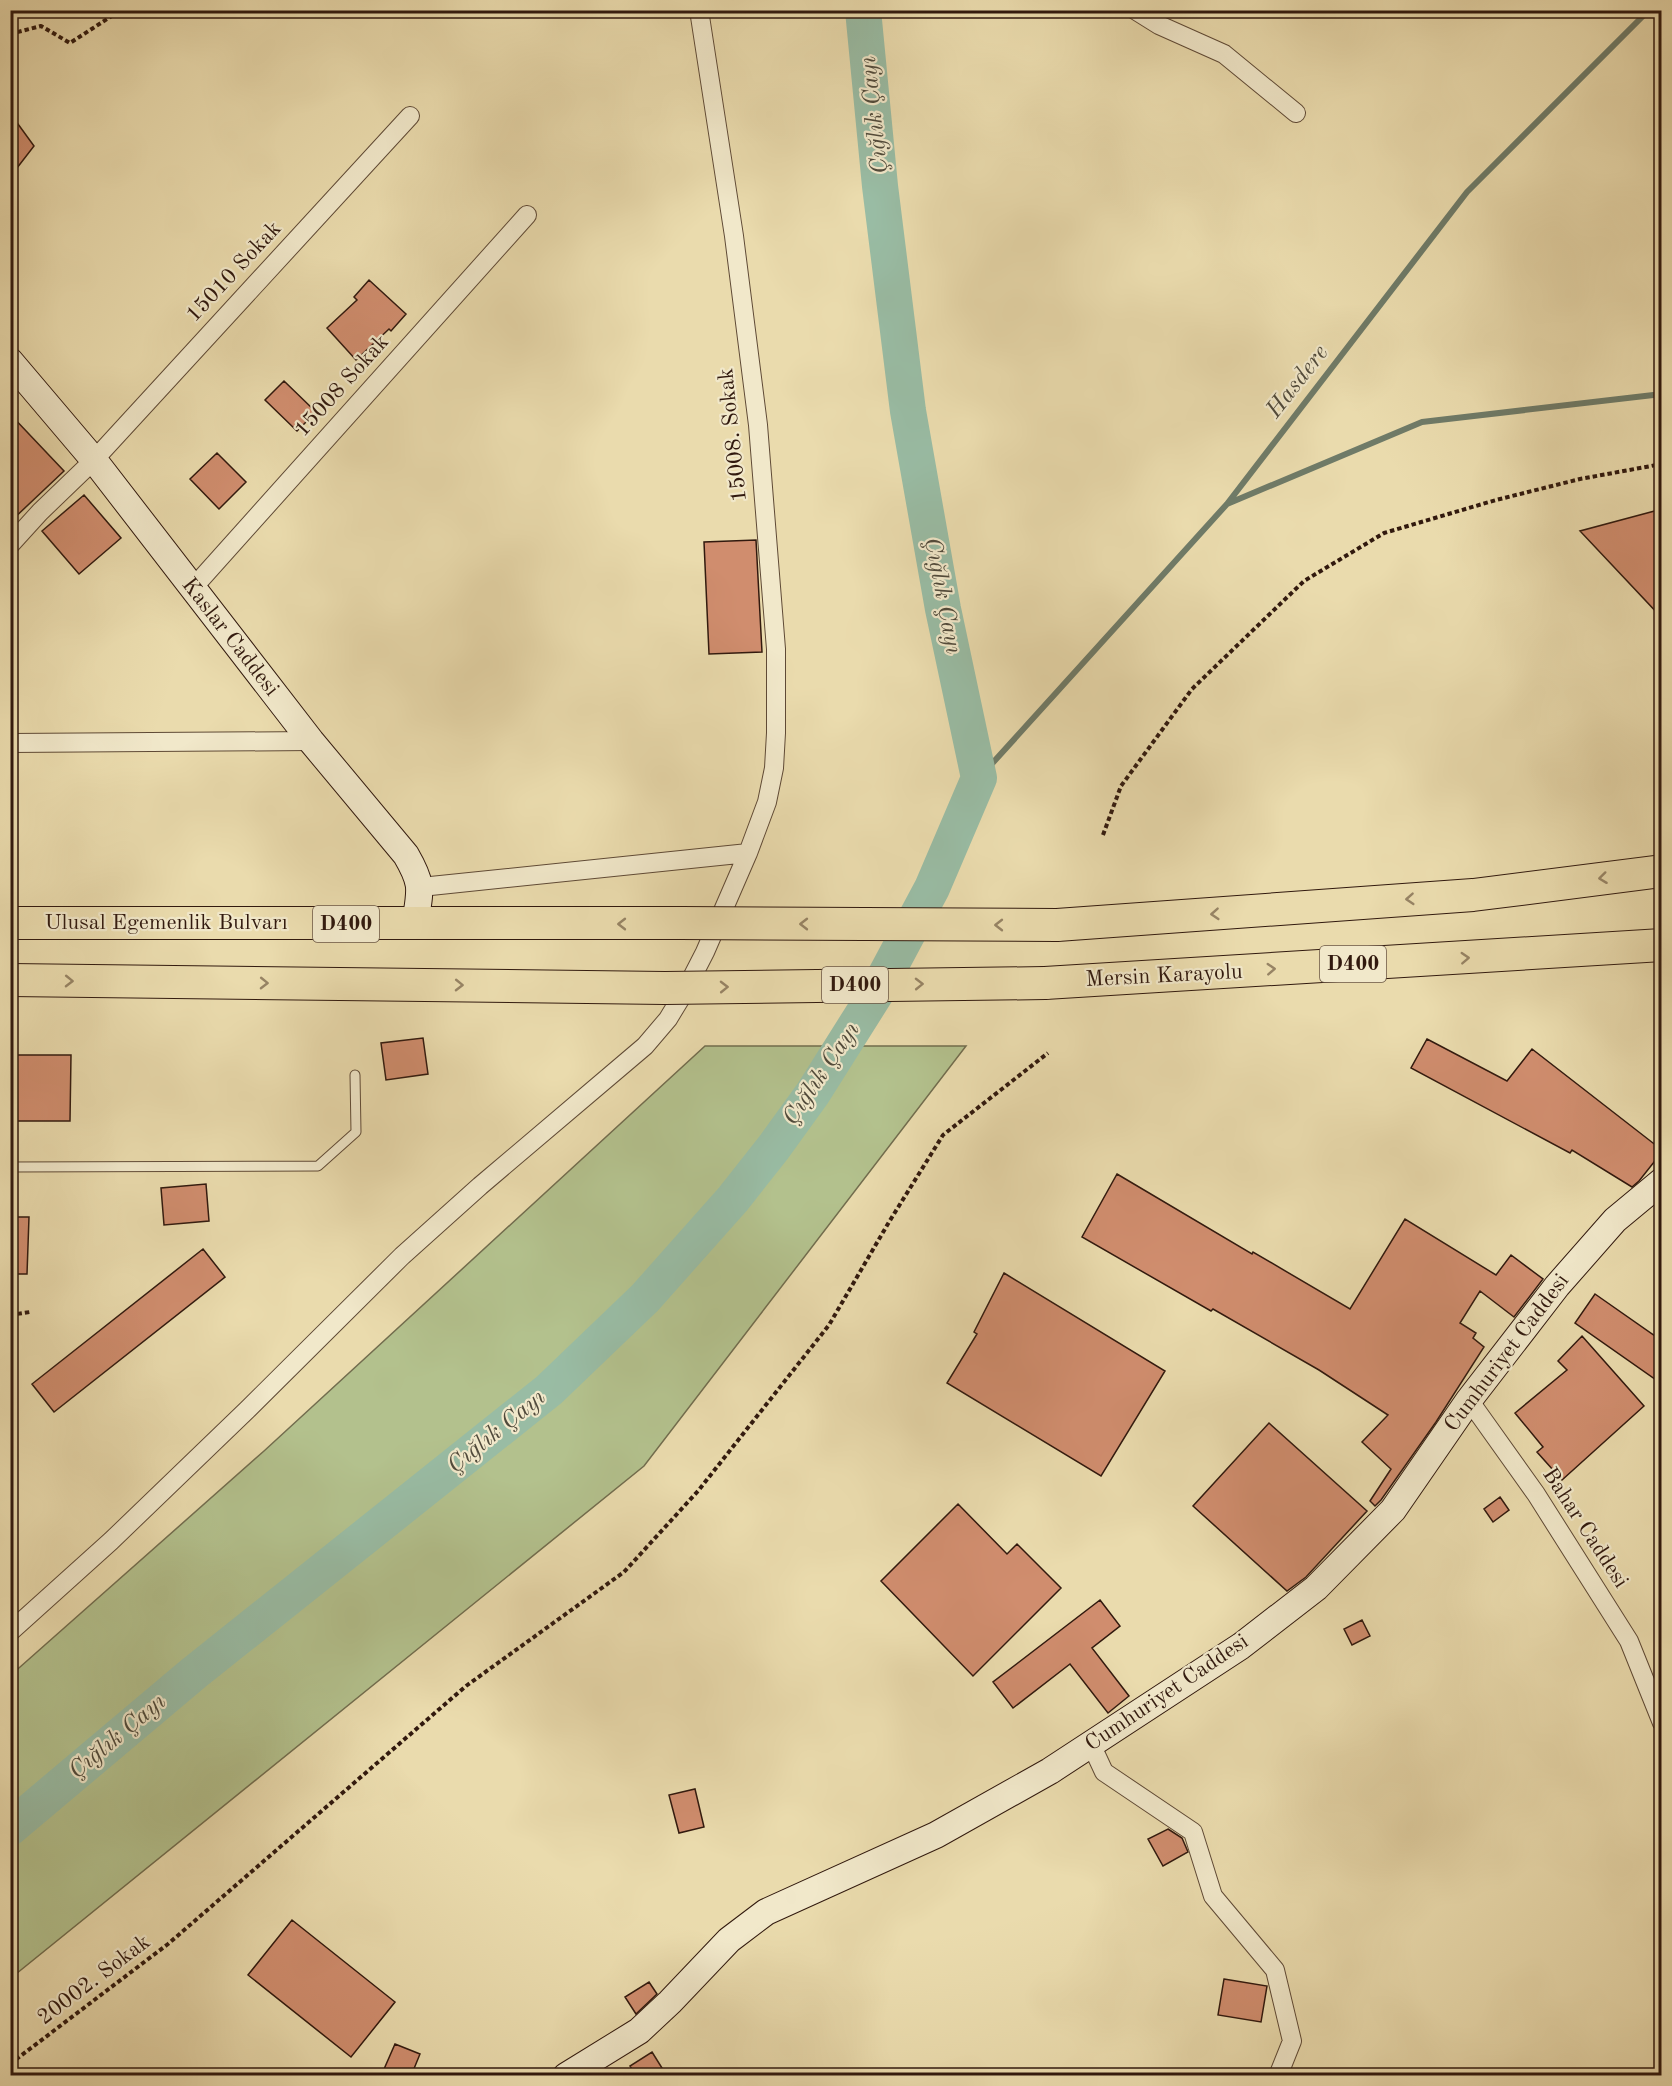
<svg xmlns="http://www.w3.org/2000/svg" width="1672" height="2086" viewBox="0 0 1672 2086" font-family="'Old Standard TT',serif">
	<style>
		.green { fill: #b3c18d; stroke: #726d4e; stroke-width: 1.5 }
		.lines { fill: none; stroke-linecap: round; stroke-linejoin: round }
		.stream { stroke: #6f7b68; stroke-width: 6 }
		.river { stroke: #99bca4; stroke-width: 36 }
		.building { fill: #d08d6e; stroke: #31190e; stroke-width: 1.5 }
		.lane-casing { stroke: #5f4a36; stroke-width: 11 }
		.street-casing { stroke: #5f4a36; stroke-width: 20 }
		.secondary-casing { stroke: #31190e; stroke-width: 28 }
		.highway-casing { stroke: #31190e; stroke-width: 34 }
		.path { stroke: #31190e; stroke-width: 4; stroke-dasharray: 4.5 3; stroke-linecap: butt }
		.lane { stroke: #f1e8ca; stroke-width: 9 }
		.street { stroke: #f1e8ca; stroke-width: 18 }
		.secondary { stroke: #f1e8ca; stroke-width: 26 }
		.highway { stroke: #eadbad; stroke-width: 32 }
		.highway-bridge-casing { stroke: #31190e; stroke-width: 34; stroke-linecap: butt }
		.highway-bridge { stroke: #eadbad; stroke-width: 32 }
		.oneway { stroke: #978465 }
		.labels { text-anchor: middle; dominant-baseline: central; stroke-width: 4.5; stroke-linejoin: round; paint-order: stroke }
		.shield { fill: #f1e8ca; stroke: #6b5746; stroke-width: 1.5 }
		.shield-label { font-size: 21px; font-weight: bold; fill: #31190e }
		.street-label { font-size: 22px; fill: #31190e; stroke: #f1e8ca }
		.water-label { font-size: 24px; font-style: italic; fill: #504a3b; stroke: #f1e8ca }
	</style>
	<rect width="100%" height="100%" fill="#eadbad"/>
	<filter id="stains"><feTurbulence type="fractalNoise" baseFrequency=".00333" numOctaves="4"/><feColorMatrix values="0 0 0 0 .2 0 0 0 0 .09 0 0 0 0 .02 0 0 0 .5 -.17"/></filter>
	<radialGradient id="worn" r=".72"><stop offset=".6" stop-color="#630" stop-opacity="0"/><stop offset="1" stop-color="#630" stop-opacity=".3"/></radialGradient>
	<path class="green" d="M705,1046H966L644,1466L11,1978V1675L264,1451Z"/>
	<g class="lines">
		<path class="stream" d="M1227,504L1422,422L1662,394
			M979,778L1227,504L1467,192L1649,10"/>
		<path class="river" d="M10,1828L194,1673L549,1390L645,1298L733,1199L774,1147L813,1093L876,993L932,888L979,778L943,609L908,411L880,186L863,10"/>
	</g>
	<path class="building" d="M10,113L34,146L10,177Z
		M369,280L406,314L391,331L389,329L356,360L327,328L357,300L354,297Z
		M284,381L316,412L297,431L265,400Z
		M10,414L64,471L10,522Z
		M217,453L246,482L219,509L190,479Z
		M84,495L121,538L79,574L42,531Z
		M1662,509V618L1580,531Z
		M756,540L762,652L709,654L704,542Z
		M423,1038L428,1074L386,1080L381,1043Z
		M1427,1039L1507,1081L1532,1049L1662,1150V1152L1639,1181L1632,1187L1572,1150L1570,1153L1411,1068Z
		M10,1055H71L70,1121H10Z
		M1117,1174L1252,1254L1253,1252L1350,1309L1405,1219L1496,1275L1511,1255L1543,1279L1514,1317L1480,1291L1460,1323L1476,1333L1473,1338L1484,1347L1436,1422L1381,1500L1375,1506L1370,1501L1391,1469L1362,1442L1388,1415L1319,1370L1213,1309L1211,1311L1082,1237Z
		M206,1184L209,1221L164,1225L161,1188Z
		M10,1217H29L27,1274H10Z
		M203,1249L225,1277L54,1412L32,1384Z
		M1004,1273L1165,1371L1101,1476L947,1383L977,1334L974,1332Z
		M1595,1294L1662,1341V1384L1575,1323Z
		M1582,1336L1644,1406L1562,1480L1537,1452L1543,1447L1515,1413L1567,1370L1558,1361Z
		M1269,1423L1367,1511L1306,1577L1287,1591L1193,1506Z
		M1500,1497L1509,1510L1493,1522L1484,1509Z
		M958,1504L1007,1554L1017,1544L1061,1588L973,1676L881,1581Z
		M1100,1600L1120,1626L1092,1648L1129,1696L1108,1713L1070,1664L1013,1708L993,1682Z
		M1362,1620L1370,1636L1352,1645L1344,1629Z
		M695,1789L704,1827L679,1833L669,1795Z
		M1168,1829L1182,1838L1188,1852L1163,1866L1148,1839Z
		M292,1920L395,2002L351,2057L248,1975Z
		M1224,1979L1267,1986L1261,2022L1218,2015Z
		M649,1982L657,1994L636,2014L625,1997Z
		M395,2044L420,2054L411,2076H381Z
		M652,2052L667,2076H636L630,2066Z"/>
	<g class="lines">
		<defs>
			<path id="lane" d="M10,1167L318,1166L356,1132L355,1075"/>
			<path id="street" d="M1135,10L1159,25L1224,54L1296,113
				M10,545L40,512L94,460L410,116
				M192,589L527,215
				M10,743L311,741
				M421,887L748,853
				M1469,1400L1536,1494L1629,1641L1662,1723
				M10,1632L111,1541L247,1410L402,1256L480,1186L645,1046L668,1019L685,991L705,952L748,853L767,802L774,768L776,733V649L758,425L734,236L699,10
				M1091,1744L1104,1772L1193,1832L1213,1896L1275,1970L1292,2041L1278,2076"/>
			<path id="secondary" d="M10,361L94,460L311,741L406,855C424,886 420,890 415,924
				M566,2076L639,2031L670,2002L729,1940L766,1912L936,1835L1050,1771L1241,1646L1316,1588L1393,1510L1469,1400L1557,1286L1615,1220L1662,1181"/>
			<path id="highway" d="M10,923H681
				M1057,925L1473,895L1662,871
				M10,980L665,988
				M1045,983L1662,945"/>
		</defs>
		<use href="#lane" class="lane-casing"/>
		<use href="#street" class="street-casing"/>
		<use href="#secondary" class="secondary-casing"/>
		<use href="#highway" class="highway-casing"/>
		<path class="path" d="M10,34L41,26L70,43L121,10
			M1103,835L1121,786L1192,689L1304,581L1384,533L1496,500L1580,479L1662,464
			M10,1315L30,1312
			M10,2064L168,1944L466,1686L624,1572L698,1491L829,1325L889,1222L943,1135L1048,1053"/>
		<use href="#lane" class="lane"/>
		<use href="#street" class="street"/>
		<use href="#secondary" class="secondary"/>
		<use href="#highway" class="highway"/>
		<defs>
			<path id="highway-bridge" d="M681,923L1057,925
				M665,988L1045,983"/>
		</defs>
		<use href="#highway-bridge" class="highway-bridge-casing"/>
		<use href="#highway-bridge" class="highway-bridge"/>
	</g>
	<defs><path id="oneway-chevron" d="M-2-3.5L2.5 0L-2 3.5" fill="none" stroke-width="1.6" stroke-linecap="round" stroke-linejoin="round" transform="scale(1.5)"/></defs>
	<g class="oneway">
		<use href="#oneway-chevron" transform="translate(1603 878) rotate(173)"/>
		<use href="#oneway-chevron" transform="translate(1410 899) rotate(176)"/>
		<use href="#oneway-chevron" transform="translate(1215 914) rotate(176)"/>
		<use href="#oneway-chevron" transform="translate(622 924) rotate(180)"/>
		<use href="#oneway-chevron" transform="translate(804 924) rotate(-180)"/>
		<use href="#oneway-chevron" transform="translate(999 925) rotate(-180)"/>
		<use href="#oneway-chevron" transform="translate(1465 958) rotate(-3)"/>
		<use href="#oneway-chevron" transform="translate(1271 969) rotate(-3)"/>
		<use href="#oneway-chevron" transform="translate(69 981) rotate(1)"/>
		<use href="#oneway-chevron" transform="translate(264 983) rotate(1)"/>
		<use href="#oneway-chevron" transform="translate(919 984) rotate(-1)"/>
		<use href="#oneway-chevron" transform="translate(459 985) rotate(1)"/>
		<use href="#oneway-chevron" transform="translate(724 987) rotate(-1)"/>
	</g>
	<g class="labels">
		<g class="shield">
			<rect x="313" y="906" width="66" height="36" rx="4.5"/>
			<rect x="1320" y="946" width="66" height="36" rx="4.5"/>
			<rect x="822" y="967" width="66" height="36" rx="4.5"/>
		</g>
		<g class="shield-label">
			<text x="346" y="924">D400</text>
			<text x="1353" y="964">D400</text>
			<text x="855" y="985">D400</text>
		</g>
		<g class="street-label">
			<text transform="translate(234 272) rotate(-47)">15010 Sokak</text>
			<text transform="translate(342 386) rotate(-48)">15008 Sokak</text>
			<text transform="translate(733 435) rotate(-96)">15008. Sokak</text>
			<text transform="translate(230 637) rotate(52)">Kaslar Caddesi</text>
			<text x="166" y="923">Ulusal Egemenlik Bulvarı</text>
			<text transform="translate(1164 976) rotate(-3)">Mersin Karayolu</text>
			<text transform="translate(1507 1353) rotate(-53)">Cumhuriyet Caddesi</text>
			<text transform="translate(1585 1528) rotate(57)">Bahar Caddesi</text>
			<text transform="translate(1167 1693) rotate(-34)">Cumhuriyet Caddesi</text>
			<text transform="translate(94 1980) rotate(-37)">20002. Sokak</text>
		</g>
		<g class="water-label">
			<text transform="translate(875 115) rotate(-96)">Çığlık Çayı</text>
			<text transform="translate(1298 382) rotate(-52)">Hasdere</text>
			<text transform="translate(942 596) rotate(79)">Çığlık Çayı</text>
			<text transform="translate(822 1074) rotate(-56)">Çığlık Çayı</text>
			<text transform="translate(497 1432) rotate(-39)">Çığlık Çayı</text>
			<text transform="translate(118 1737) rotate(-40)">Çığlık Çayı</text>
		</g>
	</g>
	<rect width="1672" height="2086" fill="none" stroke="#eadbad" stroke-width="36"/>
	<rect x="12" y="12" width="1648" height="2062" fill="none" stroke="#31190e" stroke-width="3"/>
	<rect x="18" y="18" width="1636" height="2050" fill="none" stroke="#31190e" stroke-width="1.5"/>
	<rect width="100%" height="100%" filter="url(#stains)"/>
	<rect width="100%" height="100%" fill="url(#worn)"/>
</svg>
